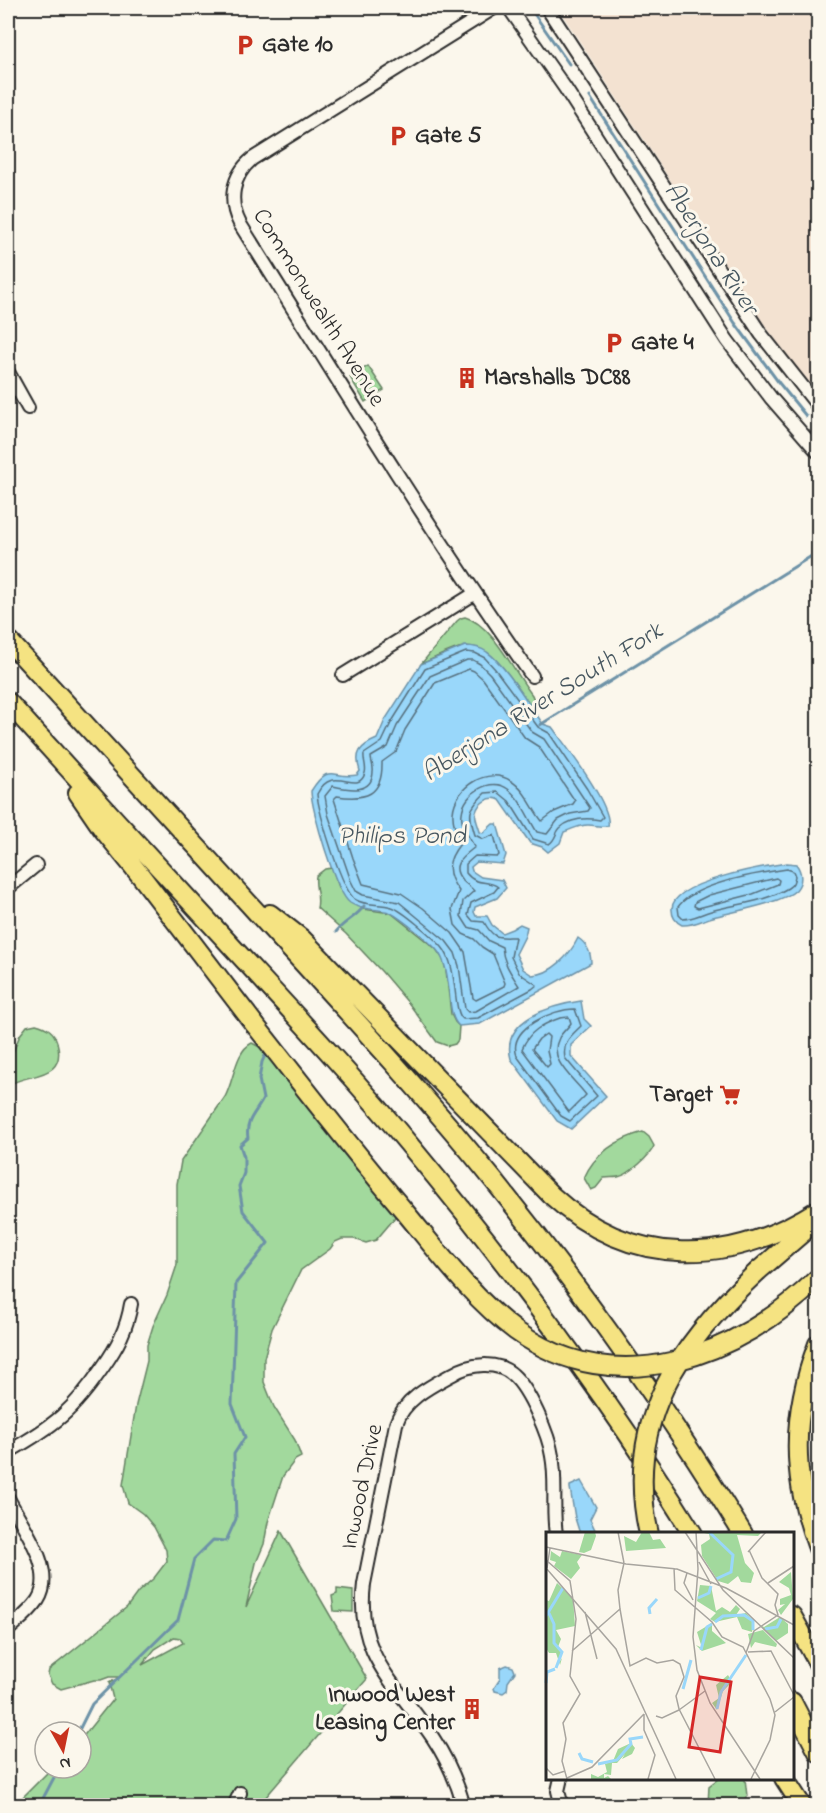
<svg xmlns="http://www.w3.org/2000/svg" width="826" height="1813" viewBox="0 0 826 1813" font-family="'Indie Flower',sans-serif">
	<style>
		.built { fill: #f3e2d1 }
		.green { fill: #a2d99d; stroke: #668264; stroke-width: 1.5; fill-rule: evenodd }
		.water { fill: #99d7fa; stroke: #6d92a7; stroke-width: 1.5 }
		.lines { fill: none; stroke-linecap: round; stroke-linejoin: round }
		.shore { stroke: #57707e; stroke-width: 1.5 }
		.stream { stroke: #6d92a7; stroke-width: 3 }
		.minor-casing { stroke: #2b2b2b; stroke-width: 16 }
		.highway-casing { stroke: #2b2b2b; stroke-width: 22 }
		.minor { stroke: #fbf7ec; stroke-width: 12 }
		.highway { stroke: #f5e382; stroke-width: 18 }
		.highway-bridge-casing { stroke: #2b2b2b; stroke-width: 22; stroke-linecap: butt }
		.highway-bridge { stroke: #f5e382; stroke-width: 18 }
		.labels { text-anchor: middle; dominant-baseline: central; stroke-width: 6; stroke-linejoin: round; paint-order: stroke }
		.poi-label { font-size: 24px; font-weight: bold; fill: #2b2b2b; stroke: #fbf7ec; text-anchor: start }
		.street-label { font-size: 24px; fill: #2b2b2b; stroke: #fbf7ec }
		.water-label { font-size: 26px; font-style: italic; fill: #46565f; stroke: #fbf7ec }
		.inset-river { fill: none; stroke: #99d7fa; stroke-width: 3 }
		.inset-road { fill: none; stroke: #a8a59f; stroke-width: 1.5 }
		.view { fill: #d62828; fill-opacity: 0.15; stroke: #d62828; stroke-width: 3 }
		.inset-edge { fill: none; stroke: #2b2b2b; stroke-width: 3 }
	</style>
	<rect width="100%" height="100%" fill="#fbf7ec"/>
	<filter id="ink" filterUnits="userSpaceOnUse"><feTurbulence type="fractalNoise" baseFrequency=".0167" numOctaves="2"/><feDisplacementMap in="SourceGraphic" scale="12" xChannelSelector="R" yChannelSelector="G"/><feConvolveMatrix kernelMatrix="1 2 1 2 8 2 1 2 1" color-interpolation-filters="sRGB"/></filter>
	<g filter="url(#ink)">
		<path class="built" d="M558,8H799L818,14V393L790,360L762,321Z"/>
		<path class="green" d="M368,366L384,390L365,402L350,377Z
			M465,617C492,624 515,673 532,695L536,705L535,714C521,693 493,641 464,647C449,649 435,659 421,664L457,621L461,618Z
			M332,868L339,887L363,909L391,913L436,949L443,959L446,970L451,1014L455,1022L459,1026L458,1040L455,1044L448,1046L437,1042L410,1005L382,972L346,934L317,908C320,895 314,888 316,876L325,869Z
			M36,1024C47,1027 54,1031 57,1042C68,1082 24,1072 8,1086V1064L20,1035L27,1026Z
			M252,1043L267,1051L398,1211L393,1220L376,1240L366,1243L354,1239H342L335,1242L330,1249L301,1270L272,1329L264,1358V1382L274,1407L295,1440L301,1457L295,1460L283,1476L268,1522L264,1544L256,1563L246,1607L281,1531L367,1679L259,1805L14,1806L52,1768H81V1739L113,1699L109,1683L120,1677H109L101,1680H94L61,1689L52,1684L48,1675L49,1670L127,1607L138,1592L154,1578L167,1561L166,1550L154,1527L143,1514L128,1503L123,1485L136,1405L147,1361V1345L153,1326L167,1295L177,1265V1184L181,1161L225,1097C234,1081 235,1051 252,1043ZM174,1637L180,1638L183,1643L142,1665L155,1649Z
			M643,1132L649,1137L654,1146C650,1156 629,1175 618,1177C614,1178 609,1177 604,1178L596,1188L591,1190L584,1178C594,1154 618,1139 643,1132Z
			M337,1589L353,1591V1612L334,1611L332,1596L337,1594Z
			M718,1779H745L747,1796L740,1805H708L709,1786Z"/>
		<path class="water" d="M465,646C473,646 480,647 487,652C504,663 530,706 543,724L552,727C565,745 613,806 608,826C601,827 595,825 588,825C579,825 573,829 564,832L560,843L548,852L542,847L530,843L500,800C491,795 479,802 476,812C474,817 479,827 480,832L483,833L493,824H497L506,855L503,864L477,862L471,867L472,871L481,877L502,880L506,888L497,898L475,907L474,912L476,916H487L492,925L502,933L512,929L520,924L527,927L525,936L516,954L523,969L532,975C551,975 570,955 578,938C587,944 591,953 591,963L480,1024L459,1026C444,1014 455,970 436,949C429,941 398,916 389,912C376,908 362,911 350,903C336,893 311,809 311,791C330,761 333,780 357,775L360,771C354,753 360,746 377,739L385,720L421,664Z
			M787,863L796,864C802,872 803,882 796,890C783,903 731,912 713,917C702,920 693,926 682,925C676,922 672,917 672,910C669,882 766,866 787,863Z
			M581,1001L584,1019L591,1026L571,1045V1056L606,1096L571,1129L557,1121L511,1059C500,1019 553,1005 581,1001Z
			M581,1481L596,1507L590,1519L597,1534H580L575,1518L570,1488V1486Z
			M507,1665L513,1667L515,1672L508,1682L507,1690L503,1693L495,1691L494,1688L500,1679V1668Z"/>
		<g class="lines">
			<path class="shore" d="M466,652L475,653L485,658L495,669L538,727L549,733L587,789L603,817L600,820C588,818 571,818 560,828C555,833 556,840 549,844L533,839L509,801L498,792L485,793C468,810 468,812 475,835L483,839L494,835L499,855L497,857L475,856L466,864V873C477,887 488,879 498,887L494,892L471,903L468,915L473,921L484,922C494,940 498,937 515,937L511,957L519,973L537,985L532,989L478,1018L463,1019C452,1011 459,967 442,947C434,938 402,910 392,907C380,903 366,906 356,900C342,892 318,811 317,794C333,762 358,797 365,773C367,767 363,760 364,754L382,742L391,723L425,669Z
				M467,660H473L480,664L490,674L532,732L544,739L590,808L588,811L570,814L558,820L547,834L537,832C528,818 521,799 508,789C491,776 464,793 462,813C460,825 469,838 475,847C464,856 448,865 463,881C467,885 471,887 474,891L463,901L461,916L468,927L479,930L489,941L502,947C503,963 511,973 519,986L476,1011L468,1012L465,1009L459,966L455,953L446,941L399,902L363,895L356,891L351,881L328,814L325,796L333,786C347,789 372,795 373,772C374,767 371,762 371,757L388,747L397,726L430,676Z
				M469,669L474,671L483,679L525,738L539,747L575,801L573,804L554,812L542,821C532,809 526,790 511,781C488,766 455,786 453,813C452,822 457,835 460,844C447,860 445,873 459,891L452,909L455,925L463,934L474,939L482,947L493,954L505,983L504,986L476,1000L473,998L465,952L452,933L423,908L401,893L363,884L353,858L334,799L337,796C365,800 383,796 382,762L396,752L405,730L435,683Z
				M787,869L793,871L795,876C794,882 793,885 788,888C765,902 736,904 711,911C701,914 693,919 683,919L679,915L678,907C694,883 759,873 787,869Z
				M776,878L779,880L778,884L753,894L698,908L694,906L695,902L709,895Z
				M575,1009L581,1026C571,1036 562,1042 565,1058L597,1096L570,1121L561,1116L517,1056C507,1028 553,1009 575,1009Z
				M560,1018L569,1017L571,1023C568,1028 562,1032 559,1038C547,1061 575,1079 586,1095L569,1112L522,1049C529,1031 543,1024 560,1018Z
				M546,1034L549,1037L547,1051L550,1064L547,1067L532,1049L539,1039Z"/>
			<path class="stream" d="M530,8L569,64
				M590,97L735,323L779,383L806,416
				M540,725L818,552
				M336,932C344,921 357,917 364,906
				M78,1732L92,1704L178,1620L194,1559L213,1540L226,1541L236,1519L234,1454L245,1437L232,1404L236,1283L268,1243L243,1211L239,1186L244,1173V1157L240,1145L248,1138C245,1120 256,1113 263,1099L259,1079L262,1062L267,1051
				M39,1806L59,1768"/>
			<defs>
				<path id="minor" d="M494,8L252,159C232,176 228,201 240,224C335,376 429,529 532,676
					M509,8L565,88L727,340L771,398L818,452
					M547,8L761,334L818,406
					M8,372L28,408
					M343,675L474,594
					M8,888L36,865
					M8,1452C54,1426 73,1411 103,1367C117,1347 127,1329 131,1304
					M8,1498C22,1526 57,1570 38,1600C30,1612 18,1621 8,1630
					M561,1778L558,1791L562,1806
					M234,1806L240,1793
					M464,1806C457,1782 447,1759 433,1738C397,1684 355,1656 364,1584L396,1424C404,1399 431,1386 453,1374C469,1364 497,1360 513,1375C529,1389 549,1435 552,1456C557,1482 552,1508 556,1534"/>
				<path id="highway" d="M8,640C95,736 183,832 271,928C347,1011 424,1094 495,1182C585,1294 668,1411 743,1534
					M8,702C83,785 159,868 235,950C295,1015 356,1080 412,1148C514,1271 609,1399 693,1534
					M78,793L102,828L141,876L255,1025
					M270,914L302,939L551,1195C631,1269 730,1266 818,1210
					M758,1271L815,1222
					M818,1344C791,1415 791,1477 818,1548
					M792,1616L818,1663
					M792,1702L818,1752
					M784,1778L802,1806"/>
			</defs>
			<use href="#minor" class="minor-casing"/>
			<use href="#highway" class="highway-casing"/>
			<use href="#minor" class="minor"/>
			<use href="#highway" class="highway"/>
			<defs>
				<path id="highway-bridge" d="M255,1025C304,1087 353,1151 405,1212C439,1253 473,1299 516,1331C617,1403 738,1357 818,1278
					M649,1534C623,1422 680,1343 758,1271"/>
			</defs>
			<use href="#highway-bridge" class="highway-bridge-casing"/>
			<use href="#highway-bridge" class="highway-bridge"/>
		</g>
	</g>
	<defs>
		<symbol id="parking-bare" viewBox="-9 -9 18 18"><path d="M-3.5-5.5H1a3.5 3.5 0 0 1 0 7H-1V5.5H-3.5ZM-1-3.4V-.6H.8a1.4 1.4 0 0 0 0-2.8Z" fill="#c8321e" stroke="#fbf7ec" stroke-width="2.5" paint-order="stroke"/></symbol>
		<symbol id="building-bare" viewBox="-9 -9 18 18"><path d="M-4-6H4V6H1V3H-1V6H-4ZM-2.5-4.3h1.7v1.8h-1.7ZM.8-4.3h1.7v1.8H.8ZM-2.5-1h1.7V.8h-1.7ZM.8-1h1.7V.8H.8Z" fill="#c8321e" stroke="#fbf7ec" stroke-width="2.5" paint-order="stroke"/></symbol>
		<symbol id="supermarket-bare" viewBox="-9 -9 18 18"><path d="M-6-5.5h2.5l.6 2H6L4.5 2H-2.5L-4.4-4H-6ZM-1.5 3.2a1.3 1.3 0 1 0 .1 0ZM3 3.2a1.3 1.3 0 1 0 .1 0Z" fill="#c8321e" stroke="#fbf7ec" stroke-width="2.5" paint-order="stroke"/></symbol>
	</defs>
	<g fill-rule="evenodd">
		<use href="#parking-bare" x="230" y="30" width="30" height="30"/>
		<use href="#parking-bare" x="383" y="121" width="30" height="30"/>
		<use href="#parking-bare" x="599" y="328" width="30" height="30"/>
		<use href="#building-bare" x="452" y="363" width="30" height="30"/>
		<use href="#supermarket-bare" x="715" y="1080" width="30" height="30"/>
		<use href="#building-bare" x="457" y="1694" width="30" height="30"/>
	</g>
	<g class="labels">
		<g class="poi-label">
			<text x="262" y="45">Gate 10</text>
			<text x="415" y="136">Gate 5</text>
			<text x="631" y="343">Gate 4</text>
			<text x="484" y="378">Marshalls DC88</text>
			<text x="713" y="1095" text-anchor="end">Target</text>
			<text x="455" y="1695" text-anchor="end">Inwood West<tspan x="455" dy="28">Leasing Center</tspan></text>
		</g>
		<g class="street-label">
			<text transform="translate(318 308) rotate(58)">Commonwealth Avenue</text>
			<text transform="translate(363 1487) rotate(-78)">Inwood Drive</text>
		</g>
		<g class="water-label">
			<text transform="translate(710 249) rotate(57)">Aberjona River</text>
			<text transform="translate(543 703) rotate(-32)">Aberjona River South Fork</text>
			<text x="402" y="837">Philips Pond</text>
		</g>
	</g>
	<g transform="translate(546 1532)">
		<rect width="248" height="248" fill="#fbf7ec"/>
		<path d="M39,0H49L50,4L45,18L38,21L33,20ZM96,0H103L107,8L114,7L120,16L80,19L78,4L90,10ZM153,0H216L212,4L191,3L199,31L208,41L205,51L195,50L192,44L182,52L172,49L156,24L155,13L164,7L163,2ZM5,19L14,25L16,19L36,23L31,30L34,36L25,47L8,34L10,30L4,28ZM245,40L247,67L235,83L232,78L239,72L234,73V67L245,63L243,56L233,50ZM11,51L27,66L29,94L10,98L15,107L12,115L17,121L13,124L14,129L16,126L14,133L10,121H3L0,116V68L3,69ZM154,53L165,54L170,79L176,75L184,80L190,73L194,77L190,83L200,81L208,89L206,100L196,97L191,85L169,90L164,87L170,81L151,69ZM234,85L242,92V101L230,109L214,93L218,95ZM166,91V99L180,111L156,119L150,113L156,116L151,100ZM217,98L231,112L230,115L209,110L205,116L202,102ZM182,143L186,150L177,159L171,178L166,171L173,166L170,153ZM85,211L89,216L86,222L76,227L79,222L71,231H66L65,243L58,242V246L62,244L65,247H45V242L52,245L61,240L59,232L67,229L72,217Z" fill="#a2d99d"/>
		<path class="inset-river" d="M163,0L187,23L185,40L170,47M152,66L163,61L165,54M3,81L8,92V111L16,120L10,136M104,82L103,76L111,67M0,84L17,56M169,90L177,84L198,83L207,89V98M219,97L231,95L235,87M155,118L161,95L166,92M0,151L1,140L9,137M137,157L145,128M171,177L175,160L200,123M33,221L36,227L47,230M52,232L71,228L85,212L84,207L97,205"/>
		<path class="inset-road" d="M72,0L78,31M139,0L177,58L248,126M150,0L152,37L147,105L151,138L164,171L214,247M0,15L80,32L131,37L180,56L248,93M202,20L220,0M0,28L24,49L30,87L24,144L34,162L17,191L20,207L16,229L21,247M153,30L165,52M0,36L70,117L130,247M1,36L4,16M128,36L129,58L166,90L176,105L197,115L224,167L229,183L224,208L205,247M141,41L138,51L147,68M222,51L248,34M74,77L84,134L100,126L111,131L127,128L134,132L138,145L130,164L133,177L169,247M39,80L51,127M26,119L74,77L72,58L78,31M202,120L225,119L248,163M200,121L208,99L232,83L229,73L232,62L216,46L203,18M133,178L159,159M229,180L248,165M98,182V198L109,223L102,247M110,184L116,186L133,178M0,236L7,243L19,239M21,246L46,235L98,182"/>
		<path class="view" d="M154,145L185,150L174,220L143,215Z"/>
		<rect width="248" height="248" class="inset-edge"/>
	</g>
	<rect width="826" height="1813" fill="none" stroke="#fbf7ec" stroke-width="30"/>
	<rect x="15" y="15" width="796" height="1783" fill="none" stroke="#2b2b2b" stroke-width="2" filter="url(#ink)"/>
	<g transform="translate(63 1750) rotate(171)"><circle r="28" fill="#fbf7ec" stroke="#a8a59f" stroke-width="1.5"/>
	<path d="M0-4.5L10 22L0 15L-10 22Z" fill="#c8321e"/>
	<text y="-9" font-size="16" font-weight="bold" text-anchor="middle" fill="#2b2b2b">N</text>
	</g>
</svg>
